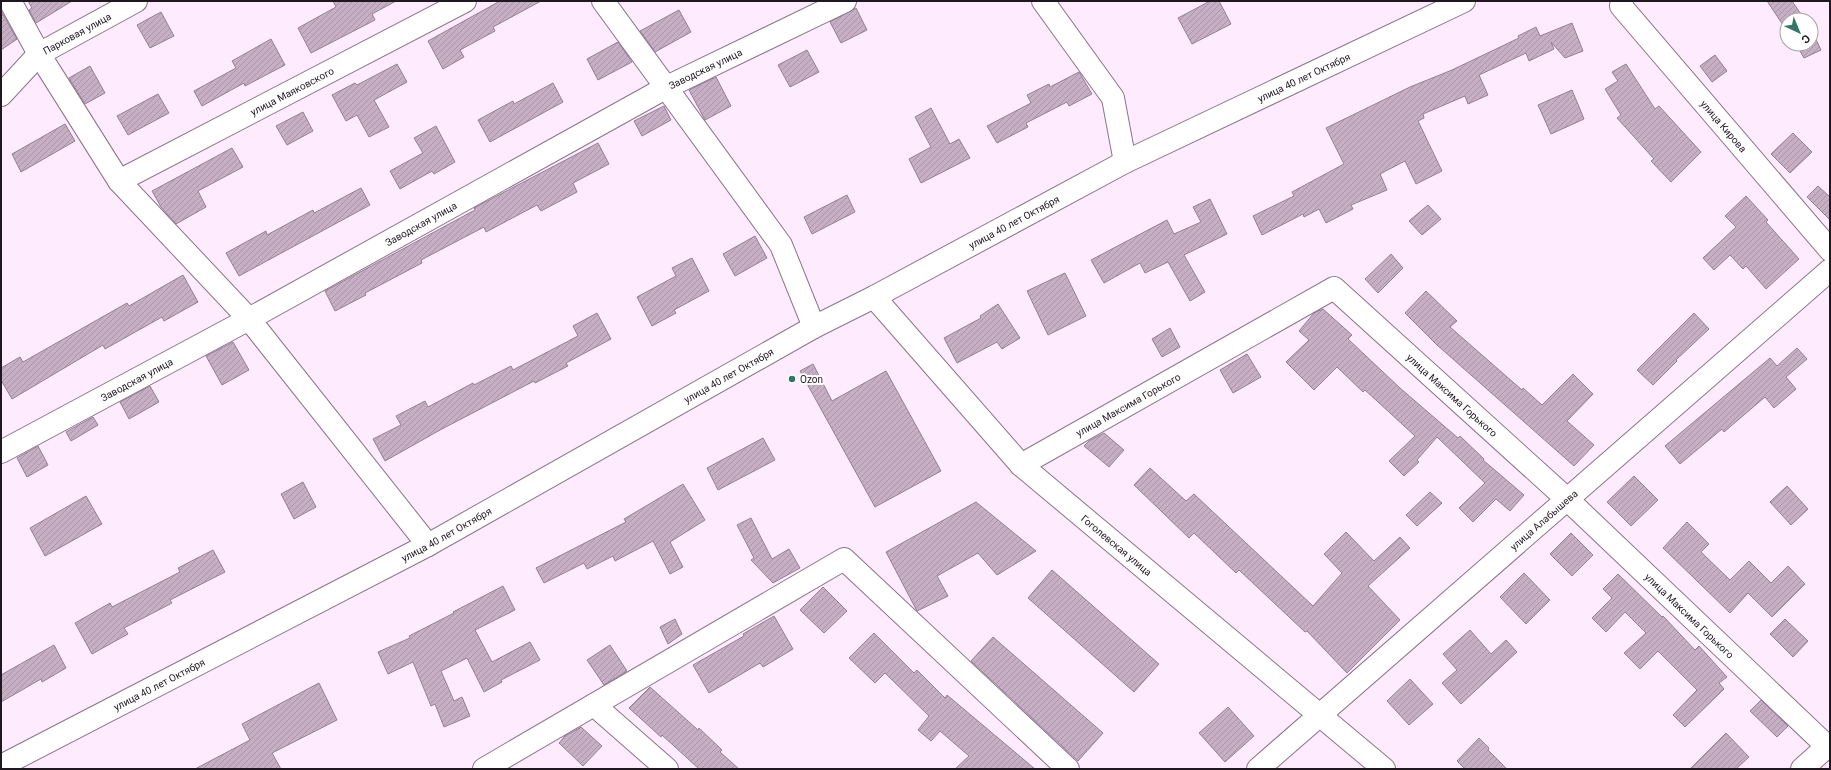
<svg xmlns="http://www.w3.org/2000/svg" width="1831" height="770" viewBox="0 0 1831 770" font-family="Roboto,sans-serif">
	<style>
		.building { fill: url(#building-hatch); stroke: #957f93 }
		.lines { fill: none; stroke-linecap: round; stroke-linejoin: round }
		.minor-casing { stroke: #8a7589; stroke-width: 24 }
		.tertiary-casing { stroke: #8a7589; stroke-width: 24 }
		.minor { stroke: #fff; stroke-width: 22 }
		.tertiary { stroke: #fff; stroke-width: 22 }
		.poi-dot { fill: #347769; stroke: #fff; stroke-width: 1.5 }
		.labels { text-anchor: middle; dominant-baseline: central; stroke-width: 4; stroke-linejoin: round; paint-order: stroke }
		.street-label { font-size: 10px; fill: #201820; stroke: #fff }
		.poi-label { font-size: 10px; fill: #201820; stroke: #fff; text-anchor: start }
	</style>
	<defs>
		<pattern id="building-hatch" width="6" height="6" patternUnits="userSpaceOnUse"><rect width="6" height="6" fill="#c6afc4"/><path d="M-1 1l2-2M0 6l6-6M5 7l2-2" fill="none" stroke="#aa96a8"/></pattern>
	</defs>
	<rect width="100%" height="100%" fill="#feebfd"/>
	<path class="building" d="M28,1H72L36,23L29,10L32,8Z
		M333,1H396L372,14L375,20L311,53L298,28L336,7Z
		M500,1H541L493,27L495,31L460,50L464,57L443,69L428,41Z
		M1210,1H1219L1231,24L1192,44L1178,18Z
		M1767,1H1792L1805,20H1787V31Z
		M856,8L867,30L841,43L830,22Z
		M679,10L691,32L655,52L640,31Z
		M1,11L17,39L1,50Z
		M161,12L174,36L150,48L137,25Z
		M1572,23L1583,51L1565,58L1551,42L1554,49L1529,61L1526,53L1479,75L1488,95L1468,104L1465,96L1423,114L1424,118L1418,121L1442,171L1416,184L1405,161L1380,174L1387,190L1351,205L1353,209L1326,223L1319,209L1304,217L1303,214L1262,235L1253,216L1294,196L1292,192L1344,164L1326,128L1410,87L1452,70L1519,38L1518,36L1536,27L1540,36Z
		M1811,29L1821,50L1804,58L1796,44H1811Z
		M271,39L285,65L245,86L244,83L202,106L194,91L236,68L232,61Z
		M618,42L632,62L598,80L587,59Z
		M807,50L819,72L790,87L778,65Z
		M1715,55L1727,71L1712,82L1700,66Z
		M397,64L407,82L374,100L389,127L369,137L357,115L346,121L332,95L355,83L357,85Z
		M1626,64L1655,109L1659,106L1701,152L1671,182L1651,161L1654,159L1617,118L1621,115L1605,89L1618,81L1612,72Z
		M90,66L105,93L85,104L69,78Z
		M1079,72L1092,94L1069,106L1067,102L1026,123L1028,127L997,143L987,126L1031,103L1027,95L1049,84L1050,87Z
		M716,77L731,106L705,120L689,90Z
		M553,83L563,102L490,142L478,120L513,101L514,104Z
		M1572,90L1584,119L1551,134L1538,105Z
		M158,94L169,113L128,135L117,116Z
		M664,106L671,120L642,136L634,121Z
		M931,108L950,144L959,139L970,158L921,183L909,159L931,147L915,117Z
		M303,112L313,131L287,145L276,126Z
		M65,124L75,141L21,172L12,154Z
		M436,126L455,162L434,174L432,171L400,189L390,171L423,153L414,138Z
		M1793,133L1812,152L1790,173L1771,154Z
		M598,143L609,164L573,183L577,192L541,211L537,205L486,232L484,227L421,260L422,263L365,293L366,295L335,311L325,291L475,210L474,208Z
		M232,148L243,167L198,191L206,207L176,224L161,207L152,191Z
		M1818,186L1830,197V220L1807,197Z
		M361,188L370,205L239,276L226,253L266,231L267,235L313,210L314,213Z
		M847,195L855,212L812,234L804,217Z
		M1746,196L1768,220L1766,222L1799,259L1766,289L1746,266L1743,269L1730,255L1714,270L1703,258L1736,227L1725,216Z
		M1210,199L1227,234L1184,255L1205,292L1190,301L1168,262L1145,273L1140,263L1104,283L1091,260L1167,220L1174,234L1201,222L1193,207Z
		M1428,205L1441,219L1422,235L1409,221Z
		M755,236L767,258L735,276L723,254Z
		M1391,254L1403,268L1378,293L1365,279Z
		M692,258L709,291L674,310L676,313L652,326L637,297L676,276L672,268Z
		M1065,273L1086,316L1048,335L1027,291Z
		M183,275L198,302L164,321L162,317L105,349L103,345L12,399L1,380V368L20,357L23,362L127,303L129,306Z
		M1426,291L1457,321L1450,327L1522,390L1523,388L1542,405L1573,374L1593,394L1567,421L1594,445L1574,466L1437,345L1405,313Z
		M998,304L1020,338L1002,349L997,342L957,363L944,338L981,318L980,316Z
		M1323,309L1352,335L1348,339L1400,388L1458,438L1460,436L1484,459L1483,460L1524,495L1510,511L1496,499L1473,522L1459,508L1485,483L1437,437L1417,460L1419,462L1404,476L1389,461L1415,436L1365,390L1363,392L1337,367L1314,390L1286,362L1309,340L1299,331L1314,313Z
		M597,313L611,339L566,363L568,366L535,383L534,381L440,430L385,461L373,439L401,425L396,416L425,401L428,407L473,383L474,385L511,366L513,370L578,336L573,326Z
		M1694,313L1709,329L1676,360L1677,361L1653,385L1637,370Z
		M1170,328L1180,347L1162,357L1152,339Z
		M233,342L249,370L222,385L206,356Z
		M1797,348L1807,359L1786,377L1796,389L1774,408L1765,397L1724,432L1722,429L1680,464L1665,446L1770,358L1777,366Z
		M1247,354L1261,377L1233,393L1220,370Z
		M813,364L832,401L886,371L941,471L875,507L800,371Z
		M150,386L159,402L129,419L120,402Z
		M93,417L98,425L71,441L66,432Z
		M1104,433L1124,450L1109,467L1084,446L1089,441Z
		M763,438L775,460L718,490L707,468Z
		M38,446L48,465L27,477L17,458Z
		M1150,468L1186,501L1194,494L1313,606L1342,573L1324,554L1346,532L1374,561L1400,537L1410,548L1368,586L1400,620L1347,673L1307,631L1305,632L1239,570L1236,573L1194,533L1189,538L1134,485Z
		M1634,476L1658,500L1631,526L1607,502Z
		M303,482L316,507L294,519L281,494Z
		M683,484L705,520L670,542L683,567L670,574L653,541L615,561L613,556L587,569L584,563L544,583L536,568L626,522L624,519Z
		M1787,486L1808,509L1791,525L1770,502Z
		M1430,492L1442,503L1417,526L1406,515Z
		M86,496L102,524L45,556L30,528Z
		M976,502L1036,551L997,575L978,553L937,576L948,596L917,611L886,552Z
		M751,518L772,559L789,549L800,568L773,583L751,560L754,558L737,525Z
		M1687,522L1709,544L1701,552L1730,580L1749,561L1771,583L1788,566L1805,584L1772,617L1748,593L1730,613L1663,548Z
		M1571,533L1593,555L1572,576L1550,554Z
		M213,550L225,572L170,600L172,603L124,628L128,634L92,654L75,623L110,603L112,607L180,572L178,568Z
		M1052,570L1159,664L1134,692L1028,598Z
		M1524,573L1550,600L1526,624L1500,597Z
		M1618,574L1662,617L1663,616L1695,650L1699,646L1727,677L1719,683L1724,689L1685,727L1673,715L1697,690L1658,651L1640,669L1624,653L1646,633L1625,612L1606,632L1592,618L1612,598L1603,589Z
		M503,586L515,610L475,630L492,662L530,642L540,660L501,680L502,682L484,692L467,658L441,671L454,701L462,697L470,716L444,727L435,704L431,706L413,662L388,674L378,652L410,638L409,636L454,613L453,612Z
		M823,587L847,611L824,633L800,610Z
		M774,616L793,649L763,667L760,663L709,693L693,665L744,636L743,634Z
		M675,619L682,634L668,644L660,627Z
		M1785,619L1808,641L1793,657L1770,634Z
		M1470,630L1491,654L1506,640L1517,652L1461,704L1442,683L1457,670L1443,654Z
		M874,633L914,673L917,670L945,698L947,695L1035,769H955L969,756L940,731L931,741L918,730L929,716L885,673L875,683L849,658Z
		M993,637L1103,733L1078,761L971,661Z
		M54,645L66,668L42,682L41,679L1,702V675Z
		M610,645L627,671L604,685L587,660Z
		M1410,679L1433,704L1409,725L1387,701Z
		M319,683L337,720L272,753L281,769H195L250,740L242,724Z
		M650,687L698,730L699,728L722,750L720,752L739,769H699L662,735L661,737L629,708Z
		M1761,700L1788,726L1777,737L1750,711Z
		M1228,707L1254,736L1225,762L1199,733Z
		M581,727L602,746L583,766L559,743L565,736Z
		M1726,733L1749,757L1736,769H1690Z
		M1479,738L1489,748L1488,750L1507,769H1465L1457,761Z"/>
	<g class="lines">
		<defs>
			<g id="minor">
				<path d="M10,1L39,54L119,181L249,319L428,545"/>
				<path d="M603,1L781,245L814,327"/>
				<path d="M1043,1L1113,98L1125,162"/>
				<path id="s1" d="M1622,1L1621,6L1830,250"/>
				<path id="s2" d="M1,95L39,54L136,1"/>
				<path id="s3" d="M119,181L465,1"/>
				<path id="s4" d="M874,297L1021,465L1384,769"/>
				<path id="s5" d="M1,452L249,319L667,87L845,1"/>
				<path id="s6" d="M1021,465L1334,288L1568,500L1830,749"/>
				<path d="M594,705L667,769"/>
				<path d="M484,769L844,559L1068,769"/>
				<path id="s7" d="M1258,769L1830,270"/>
				<path d="M1802,769L1830,744"/>
			</g>
			<g id="tertiary">
				<path id="s8" d="M1,766L428,545L814,327L874,297L1125,162L1464,1"/>
			</g>
		</defs>
		<use href="#minor" class="minor-casing"/>
		<use href="#tertiary" class="tertiary-casing"/>
		<use href="#minor" class="minor"/>
		<use href="#tertiary" class="tertiary"/>
	</g>
	<circle class="poi-dot" cx="792" cy="379" r="4"/>
	<g class="labels">
		<g class="street-label">
			<text stroke="none"><textPath href="#s2" startOffset="99">Парковая улица</textPath></text>
			<text stroke="none"><textPath href="#s5" startOffset="802">Заводская улица</textPath></text>
			<text stroke="none"><textPath href="#s8" startOffset="1474">улица 40 лет Октября</textPath></text>
			<text stroke="none"><textPath href="#s3" startOffset="195">улица Маяковского</textPath></text>
			<text stroke="none"><textPath href="#s1" startOffset="163">улица Кирова</textPath></text>
			<text stroke="none"><textPath href="#s8" startOffset="1150">улица 40 лет Октября</textPath></text>
			<text stroke="none"><textPath href="#s5" startOffset="478">Заводская улица</textPath></text>
			<text stroke="none"><textPath href="#s8" startOffset="826">улица 40 лет Октября</textPath></text>
			<text stroke="none"><textPath href="#s5" startOffset="154">Заводская улица</textPath></text>
			<text stroke="none"><textPath href="#s6" startOffset="519">улица Максима Горького</textPath></text>
			<text stroke="none"><textPath href="#s6" startOffset="123">улица Максима Горького</textPath></text>
			<text stroke="none"><textPath href="#s7" startOffset="379">улица Алабышева</textPath></text>
			<text stroke="none"><textPath href="#s8" startOffset="502">улица 40 лет Октября</textPath></text>
			<text stroke="none"><textPath href="#s4" startOffset="348">Гоголевская улица</textPath></text>
			<text stroke="none"><textPath href="#s6" startOffset="843">улица Максима Горького</textPath></text>
			<text stroke="none"><textPath href="#s8" startOffset="178">улица 40 лет Октября</textPath></text>
		</g>
		<g class="poi-label">
			<text x="800" y="379">Ozon</text>
		</g>
	</g>
	<rect width="1831" height="770" fill="none" stroke="#201820" stroke-width="4"/>
	<g transform="translate(1799 32) rotate(136)"><circle r="19" fill="#ffffff" stroke="#a6a3a6"/>
	<path d="M0-3L7 15L0 10L-7 15Z" fill="#347769"/>
	<text y="-6" font-size="11" font-weight="bold" text-anchor="middle" fill="#201820">С</text>
	</g>
</svg>
